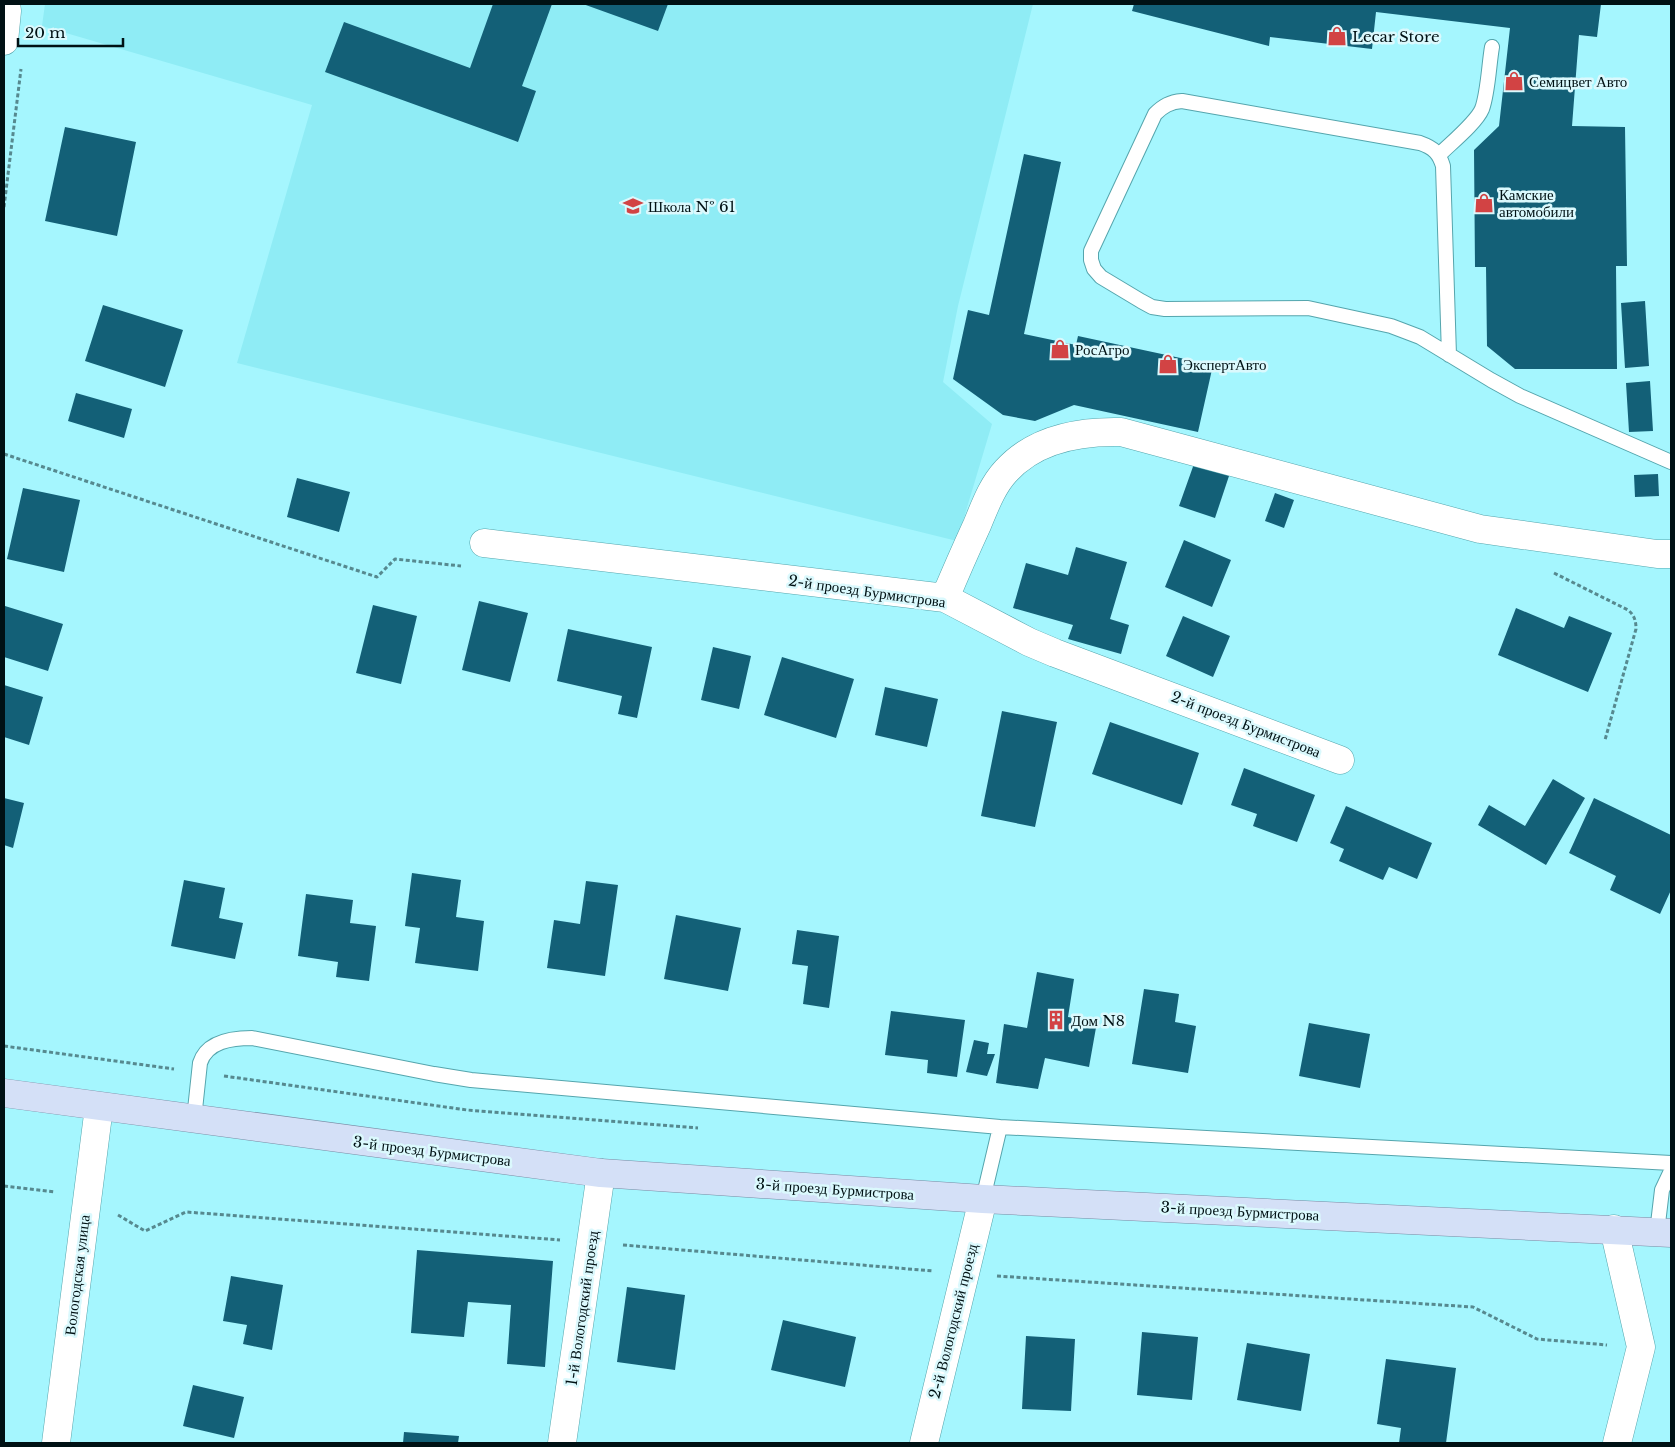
<svg xmlns="http://www.w3.org/2000/svg" width="1675" height="1447" viewBox="0 0 1675 1447" font-family="'Libre Baskerville',serif">
	<style>
		.built { fill: #8fecf5 }
		.building { fill: #136077 }
		.lines { fill: none; stroke-linecap: round; stroke-linejoin: round }
		.lane-casing { stroke: #55a5ad; stroke-width: 16 }
		.street-casing { stroke: #55a5ad; stroke-width: 29 }
		.primary-casing { stroke: #788ba4; stroke-width: 29 }
		.path { stroke: #56898f; stroke-width: 3; stroke-dasharray: 4 2.5; stroke-linecap: butt }
		.lane { stroke: #fff; stroke-width: 14 }
		.street { stroke: #fff; stroke-width: 28 }
		.primary { stroke: #d4e0f7; stroke-width: 28 }
		.labels { text-anchor: middle; dominant-baseline: central; stroke-width: 5; stroke-linejoin: round; paint-order: stroke }
		.poi-label { font-size: 15px; fill: #001114; stroke: #dbf9fd; text-anchor: start }
		.street-label { font-size: 15px; fill: #001114; stroke: #dbf9fd }
	</style>
	<rect width="100%" height="100%" fill="#a5f6fe"/>
	<path class="built" d="M45,4H1033L958,306L943,382L992,424L957,541L237,363L312,105L42,26Z"/>
	<path class="building" d="M493,4H552L522,86L536,91L518,142L325,72L344,22L470,68Z
		M583,4H668L658,31Z
		M1134,4H1601L1597,37L1579,35L1572,126L1625,127L1627,266H1616L1617,369H1515L1487,346L1486,267H1475L1474,150L1499,126L1510,28L1376,12L1372,49L1270,37L1269,46L1132,11Z
		M65,127L136,142L117,236L45,221Z
		M1024,154L1061,162L1024,334L1076,345L1078,336L1213,365L1198,432L1074,405L1035,421L1003,415L953,379L968,310L989,315Z
		M1645,301L1649,366L1625,368L1621,303Z
		M103,305L183,330L165,387L85,361Z
		M1650,381L1653,431L1629,432L1626,383Z
		M76,393L132,409L124,438L68,421Z
		M1195,461L1230,473L1215,518L1179,506Z
		M1658,474L1659,496L1635,497L1634,475Z
		M297,478L350,492L339,532L287,517Z
		M23,488L80,500L64,572L7,559Z
		M1275,493L1294,500L1284,528L1265,521Z
		M1184,540L1231,560L1212,607L1165,587Z
		M1076,547L1127,562L1110,619L1129,625L1121,654L1068,639L1073,625L1013,608L1026,563L1068,575Z
		M479,601L528,613L510,682L462,670Z
		M373,605L417,616L401,684L356,673Z
		M5,606L63,624L48,671L4,657V611Z
		M1516,608L1564,628L1569,616L1612,633L1588,692L1498,655Z
		M1183,616L1230,636L1213,677L1166,656Z
		M568,629L652,647L637,718L618,714L622,696L557,681Z
		M713,647L751,656L739,709L701,700Z
		M782,657L854,679L836,738L764,715Z
		M4,685L43,697L29,745L4,737Z
		M885,687L938,699L927,747L875,735Z
		M1002,711L1057,722L1035,827L981,816Z
		M1110,722L1199,753L1182,805L1092,774Z
		M1244,768L1315,795L1297,842L1253,826L1257,814L1231,805Z
		M1553,779L1585,798L1546,865L1478,825L1489,805L1525,826Z
		M4,798L24,803L13,848L4,845Z
		M1594,798L1671,835V890L1660,914L1610,890L1616,876L1569,853Z
		M1346,806L1432,843L1417,879L1389,867L1383,880L1339,861L1344,849L1330,843Z
		M412,873L461,880L456,917L484,921L478,971L415,963L420,928L405,926Z
		M184,880L225,888L219,918L243,923L235,959L171,946Z
		M586,881L618,885L605,976L547,968L554,920L580,924Z
		M306,894L353,900L350,923L376,926L369,981L336,977L338,962L298,956Z
		M676,915L741,928L728,991L664,979Z
		M797,930L839,936L829,1008L803,1004L808,966L792,964Z
		M1037,972L1074,979L1068,1017L1097,1022L1089,1067L1045,1058L1038,1089L996,1083L1004,1024L1027,1028Z
		M1144,989L1179,994L1175,1022L1196,1026L1188,1073L1132,1064Z
		M891,1011L965,1020L957,1077L927,1073L928,1060L885,1055Z
		M1309,1023L1370,1034L1360,1088L1299,1076Z
		M974,1040L989,1043L987,1054H995L987,1076L966,1072Z
		M417,1250L553,1261L545,1367L507,1364L511,1305L468,1302L464,1337L411,1333Z
		M231,1276L283,1285L272,1350L243,1344L247,1325L223,1321Z
		M627,1287L685,1295L675,1370L617,1362Z
		M783,1320L856,1337L845,1387L771,1370Z
		M1142,1332L1198,1337L1192,1400L1137,1395Z
		M1026,1336L1075,1339L1071,1411L1022,1409Z
		M1247,1343L1310,1354L1301,1411L1237,1400Z
		M1386,1359L1456,1368L1446,1443H1399L1401,1428L1377,1424Z
		M193,1385L244,1397L234,1438L183,1426Z
		M404,1432L459,1436L458,1443H403Z"/>
	<g class="lines">
		<defs>
			<path id="lane" d="M1439,155C1451,143 1476,123 1482,109C1488,93 1489,64 1492,47
				M1449,355L1443,166C1439,153 1434,148 1420,143L1182,101C1170,102 1163,106 1155,114L1091,251V260L1094,269L1101,277L1141,301L1152,307L1165,309L1308,308L1391,326L1420,337L1491,380L1520,396L1671,462
				M194,1119L200,1063C207,1041 232,1038 252,1038L434,1074L471,1080L1000,1127L1671,1163
				M983,1199L1000,1127
				M1657,1232L1662,1190L1671,1171"/>
			<path id="street" d="M4,41L7,11L6,4
				M484,543L945,598L1029,642L1055,653L1340,760
				M945,598C955,574 966,549 977,525C985,506 992,486 1006,471C1035,439 1079,431 1121,432L1480,529L1657,554H1671
				M1614,1229L1641,1347L1617,1443
				M56,1443L99,1107
				M562,1443L601,1173
				M924,1443L983,1199"/>
			<path id="primary" d="M4,1093L601,1173L983,1199L1671,1233"/>
		</defs>
		<use href="#lane" class="lane-casing"/>
		<use href="#street" class="street-casing"/>
		<use href="#primary" class="primary-casing"/>
		<path class="path" d="M4,207L21,69
			M4,454L377,577L395,559L461,566
			M1554,573L1628,610C1634,615 1636,620 1636,629L1605,740
			M4,1046L174,1069
			M224,1076L467,1110L698,1128
			M4,1186L55,1192
			M118,1215L145,1231L186,1212L560,1240
			M623,1245L933,1271
			M997,1276L1473,1307L1537,1339L1607,1345"/>
		<use href="#lane" class="lane"/>
		<use href="#street" class="street"/>
		<use href="#primary" class="primary"/>
	</g>
	<defs>
		<symbol id="shop-bare" viewBox="-9 -9 18 18"><path d="M-5-2.5h2.3a2.7 3.5 0 0 1 5.4 0H5L5.5 6h-11ZM-1.5-2.5h3a1.5 2.3 0 0 0-3 0Z" fill="#d24344" stroke="#dbf9fd" stroke-width="2.5" paint-order="stroke"/></symbol>
		<symbol id="school-bare" viewBox="-9 -9 18 18"><path d="M0-5L7-2L0 1L-7-2ZM-4 1L0 2.5L4 1V4Q0 6-4 4Z" fill="#d24344" stroke="#dbf9fd" stroke-width="2.5" paint-order="stroke"/></symbol>
		<symbol id="building-bare" viewBox="-9 -9 18 18"><path d="M-4-6H4V6H1V3H-1V6H-4ZM-2.5-4.3h1.7v1.8h-1.7ZM.8-4.3h1.7v1.8H.8ZM-2.5-1h1.7V.8h-1.7ZM.8-1h1.7V.8H.8Z" fill="#d24344" stroke="#dbf9fd" stroke-width="2.5" paint-order="stroke"/></symbol>
	</defs>
	<g fill-rule="evenodd">
		<use href="#shop-bare" x="1323" y="22" width="28" height="28"/>
		<use href="#shop-bare" x="1500" y="67" width="28" height="28"/>
		<use href="#shop-bare" x="1470" y="189" width="28" height="28"/>
		<use href="#school-bare" x="619" y="192" width="28" height="28"/>
		<use href="#shop-bare" x="1046" y="335" width="28" height="28"/>
		<use href="#shop-bare" x="1154" y="350" width="28" height="28"/>
		<use href="#building-bare" x="1042" y="1006" width="28" height="28"/>
	</g>
	<g class="labels">
		<g class="poi-label">
			<text x="1352" y="36">Lecar Store</text>
			<text x="1529" y="81">Семицвет Авто</text>
			<text x="1499" y="194">Камские<tspan x="1499" dy="17">автомобили</tspan></text>
			<text x="648" y="206">Школа № 61</text>
			<text x="1075" y="349">РосАгро</text>
			<text x="1183" y="364">ЭкспертАвто</text>
			<text x="1071" y="1020">Дом N8</text>
		</g>
		<g class="street-label">
			<text transform="translate(867 591) rotate(8)">2-й проезд Бурмистрова</text>
			<text transform="translate(1246 724) rotate(21)">2-й проезд Бурмистрова</text>
			<text transform="translate(432 1151) rotate(7)">3-й проезд Бурмистрова</text>
			<text transform="translate(835 1189) rotate(4)">3-й проезд Бурмистрова</text>
			<text transform="translate(1240 1211) rotate(3)">3-й проезд Бурмистрова</text>
			<text transform="translate(77 1275) rotate(-83)">Вологодская улица</text>
			<text transform="translate(582 1308) rotate(-82)">1-й Вологодский проезд</text>
			<text transform="translate(953 1321) rotate(-76)">2-й Вологодский проезд</text>
		</g>
	</g>
	<rect width="1675" height="1447" fill="none" stroke="#001114" stroke-width="10"/>
	<path d="M18 38v8h105v-8" fill="none" stroke="#001114" stroke-width="2.5"/>
	<text x="25" y="38" font-size="15" fill="#001114" stroke="#dbf9fd" stroke-width="4" paint-order="stroke">20 m</text>
</svg>
